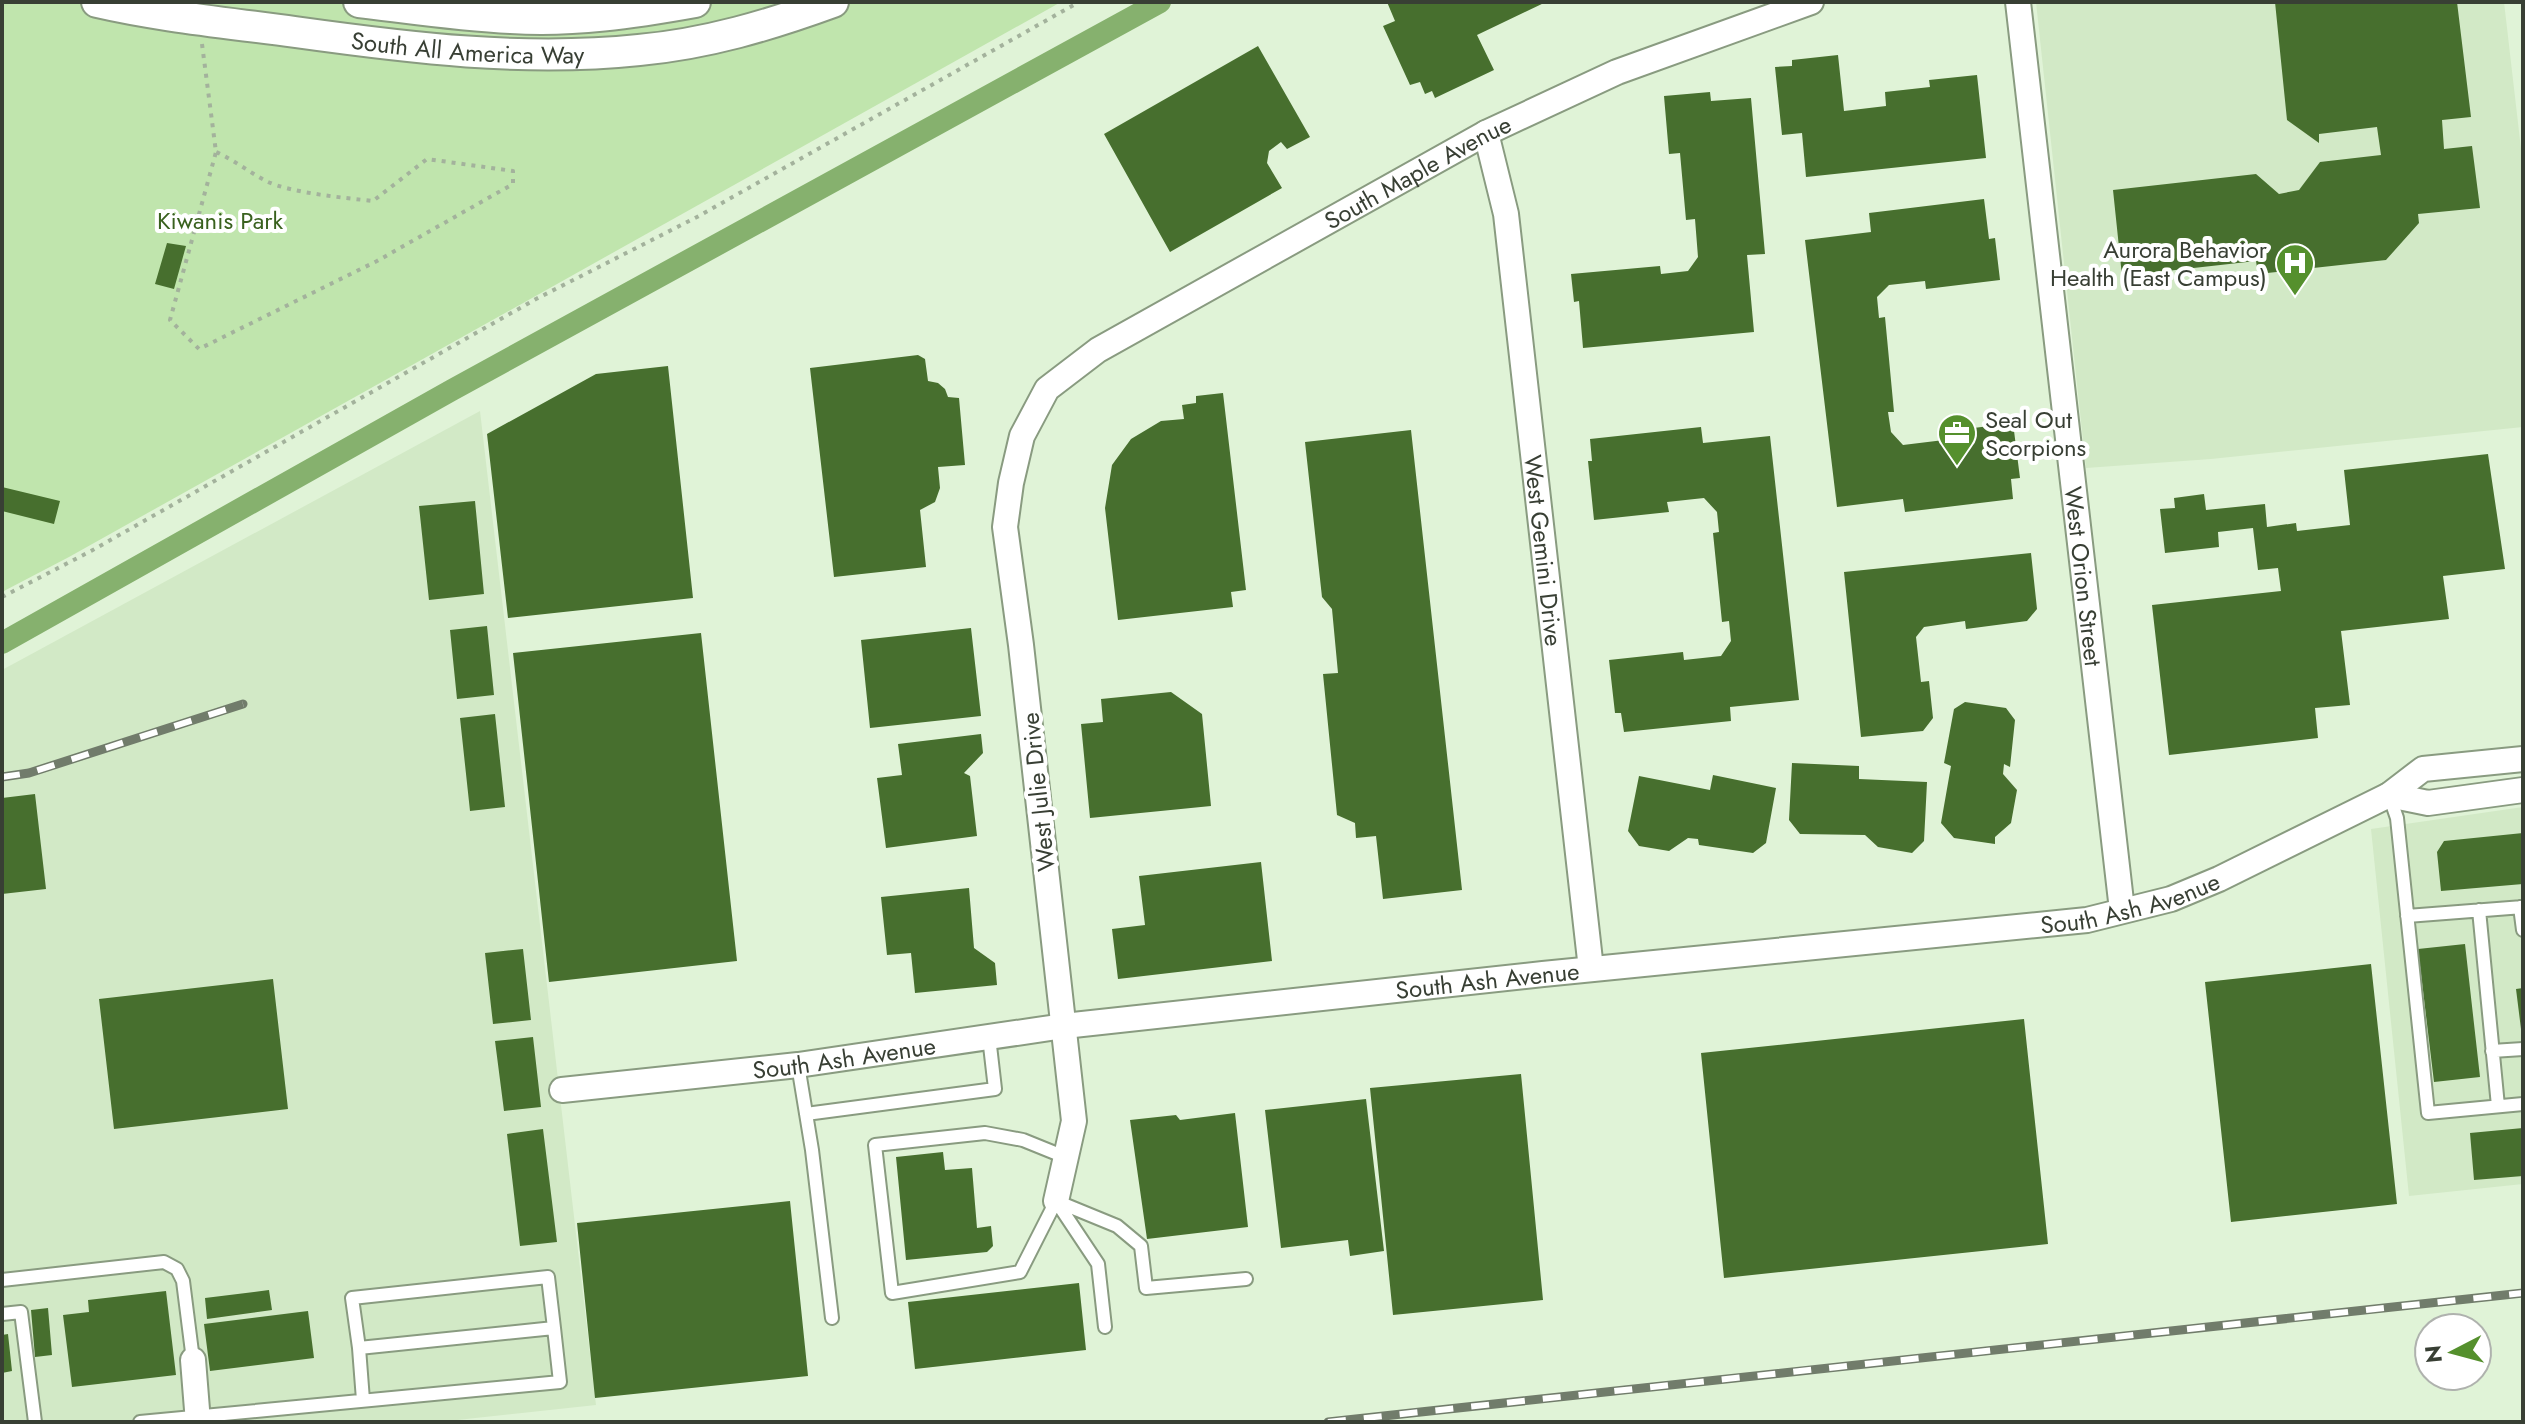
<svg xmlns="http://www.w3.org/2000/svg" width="2525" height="1424" viewBox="0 0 2525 1424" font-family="Jost,sans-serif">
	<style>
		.built { fill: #d2e9c6 }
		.green { fill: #c0e5ad }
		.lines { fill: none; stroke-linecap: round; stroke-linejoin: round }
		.canal { stroke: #86b16e; stroke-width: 22 }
		.building { fill: #476f2e }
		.service-casing { stroke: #899b80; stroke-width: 16 }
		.minor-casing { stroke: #899b80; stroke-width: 28 }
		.tertiary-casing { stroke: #899b80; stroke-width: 34 }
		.path { stroke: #a3b29c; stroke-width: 4; stroke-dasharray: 4 6; stroke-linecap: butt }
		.service { stroke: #fff; stroke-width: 12 }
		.minor { stroke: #fff; stroke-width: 24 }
		.tertiary { stroke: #fff; stroke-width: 30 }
		.rail-casing { stroke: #717c6b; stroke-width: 9 }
		.rail { stroke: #fff; stroke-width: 6; stroke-dasharray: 18; stroke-linecap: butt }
		.labels { text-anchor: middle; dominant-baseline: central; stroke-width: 8; stroke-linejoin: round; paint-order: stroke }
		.street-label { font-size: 24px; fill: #383f34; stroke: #fff }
		.park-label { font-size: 24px; fill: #39611e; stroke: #fff }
		.poi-label { font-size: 24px; fill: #383f34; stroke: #fff; text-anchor: end }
	</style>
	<rect width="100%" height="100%" fill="#e0f3d7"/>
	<path class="built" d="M2036,2H2504L2523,166V427L2211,459L2086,468Z
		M480,411L596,1405L439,1422H2V670Z
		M2523,807V1184L2409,1196L2371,829Z"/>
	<path class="green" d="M2,2H1061L69,557L2,592Z"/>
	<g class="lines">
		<path class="canal" d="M2,643L452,390L1160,2"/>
	</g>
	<path class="building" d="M1387,2H1546L1477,35L1494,70L1435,98L1432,91L1425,94L1420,82L1410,85L1383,26L1395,21Z
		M2275,2H2457L2471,117L2442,120L2444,149L2472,146L2480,208L2418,214L2419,223L2386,260L2258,274L2256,261L2122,276L2113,190L2256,174L2279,194L2299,190L2320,162L2381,155L2377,127L2319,134V143L2287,120Z
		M1258,46L1310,137L1287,149L1281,142L1269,151L1267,163L1282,188L1170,252L1104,134Z
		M1838,55L1844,111L1886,106L1885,92L1930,87L1929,80L1977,75L1986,158L1806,177L1802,133L1782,135L1775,67L1792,66V60Z
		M1710,92L1711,101L1751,98L1765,254L1747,255L1754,332L1583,348L1579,301L1574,302L1571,274L1660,266L1661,274L1688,271L1698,257L1695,219L1686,220L1680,153L1669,154L1664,96Z
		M1984,199L1989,239L1995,238L2000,280L1926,289L1925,281L1889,285L1877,297L1879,318L1885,317L1894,412H1888L1891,432L1903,445L1944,440L1942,432L2013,423L2020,478L2011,479L2013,499L1905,512L1903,499L1837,507L1805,240L1871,232L1869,213Z
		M167,243L186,246L174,289L155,284Z
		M918,355L925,359L928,381L938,383L945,389L948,397L959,398L965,465L938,467L940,488L935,502L920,510L926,567L834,577L810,368Z
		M668,366L693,598L508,618L487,434L596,374Z
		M1223,393L1246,590L1231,592L1233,607L1118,620L1105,508L1112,465L1131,439L1161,421L1184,419L1182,405L1196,403V396Z
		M1701,427L1703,443L1770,436L1799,700L1730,707L1731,721L1624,732L1621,713H1615L1609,660L1683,652L1684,660L1721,656L1731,641L1729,621L1722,622L1713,533L1719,532L1717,512L1704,498L1667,502L1669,512L1594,520L1588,461H1592L1590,439Z
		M1411,430L1462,890L1383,899L1376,836L1356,838L1355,823L1337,815L1323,674L1338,673L1332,609L1322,597L1305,442Z
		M2488,454L2505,569L2443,576L2449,619L2341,631L2350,705L2315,708L2318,738L2169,755L2152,605L2281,591L2278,568L2258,570L2253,528L2218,532L2219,547L2165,553L2160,509L2175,508L2174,498L2204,494L2206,510L2265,504L2267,527L2296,523L2297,531L2350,525L2344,470Z
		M2,487L60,501L54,524L2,511Z
		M475,501L484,594L429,600L419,506Z
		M2031,553L2037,609L2027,621L1966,629L1965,621L1924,627L1916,637L1921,682L1929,681L1933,718L1923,731L1861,737L1844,572Z
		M487,626L494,695L457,699L450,630Z
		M971,628L981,716L870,728L861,640Z
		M701,633L737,961L549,982L513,653Z
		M1171,692L1202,714L1211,806L1090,818L1081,724L1103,722L1101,699Z
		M1965,702L2006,708L2015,720L2010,767L2004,764L2003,774L2017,790L2011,823L1995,837V844L1954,838L1941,823L1951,766L1944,763L1954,709Z
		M495,714L505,807L470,811L460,718Z
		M981,734L983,753L964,773L970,776L977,836L886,848L877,778L902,775L898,744Z
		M1792,763L1859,766V779L1927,782L1924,841L1912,853L1878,847L1865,835L1800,834L1789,820Z
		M1713,775L1776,788L1766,843L1753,853L1699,845L1698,839L1688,838L1669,851L1639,846L1628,831L1639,776L1710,790Z
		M35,794L46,889L2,894V798Z
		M2523,833V884L2441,891L2437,852L2444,841Z
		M1261,862L1272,961L1118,979L1112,929L1145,925L1139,876Z
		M969,888L974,948L995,963L997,985L915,993L911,953L887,955L881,897Z
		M2465,944L2480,1077L2434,1082L2418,949Z
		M523,949L531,1020L493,1024L485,953Z
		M2371,964L2397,1204L2231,1222L2205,982Z
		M273,979L288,1109L114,1129L99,999Z
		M2523,988V1029H2521L2516,989Z
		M2024,1019L2048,1244L1724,1278L1701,1053Z
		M533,1037L541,1107L504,1111L495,1041Z
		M1521,1074L1543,1300L1393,1315L1370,1088Z
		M1366,1099L1384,1251L1350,1256L1348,1240L1281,1248L1265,1110Z
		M1235,1113L1248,1227L1147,1239L1130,1120L1176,1115L1180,1120Z
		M2523,1128V1176L2474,1180L2470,1133Z
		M543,1129L557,1242L520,1246L507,1134Z
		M943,1152L945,1170L972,1168L977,1228L991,1226L993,1246L987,1252L906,1260L896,1157Z
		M790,1201L808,1376L595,1398L577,1223Z
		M1079,1283L1086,1350L915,1369L908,1302Z
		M269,1290L272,1310L207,1319L205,1298Z
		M166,1291L176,1375L72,1387L63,1315L89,1312L88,1300Z
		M48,1308L52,1355L35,1357L31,1310Z
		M308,1311L314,1358L210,1371L204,1324Z
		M8,1334L12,1371L2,1373V1335Z"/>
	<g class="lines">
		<defs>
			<path id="service" d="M2389,795L2397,818L2428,1113L2523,1104
				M2520,907L2523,930
				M2479,910L2498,1106
				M2407,916L2523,907
				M2492,1051L2523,1049
				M798,1065L812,1150L832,1318
				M806,1114L995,1089L989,1037
				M1056,1201L1020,1272L892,1293L875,1145L985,1133L1023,1140L1065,1157
				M1056,1201L1117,1226L1141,1246L1146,1288L1246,1279
				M1056,1201L1098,1264L1105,1327
				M2,1280L164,1262L177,1269L183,1281L193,1360
				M2,1314L21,1312L35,1422
				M359,1348L352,1298L548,1277L554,1328
				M140,1422L560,1382L554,1328L359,1348L363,1400"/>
			<g id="minor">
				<path id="s1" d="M2018,2L2122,910"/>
				<path id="s2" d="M1486,133L1506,214L1591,969"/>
				<path d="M2389,795L2428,803L2523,790"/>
				<path id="s3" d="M562,1090L798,1065L1064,1026L1543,974L2087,920L2171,899L2219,879L2389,795L2423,769L2523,759"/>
				<path id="s4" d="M1056,1201L1074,1121L1021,645L1005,527L1011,483L1022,436L1047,389L1098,350L1486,133L1617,72L1811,2"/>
				<path d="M193,1360L198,1422"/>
			</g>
			<g id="tertiary">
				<path id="s5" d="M97,2C162,17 229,23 295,32C410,48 524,62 639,50C706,44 770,25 833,2"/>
				<path d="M359,2C409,8 461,16 511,18C573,22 634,13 695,2"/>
			</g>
		</defs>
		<use href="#service" class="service-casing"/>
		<use href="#minor" class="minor-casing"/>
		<use href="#tertiary" class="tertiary-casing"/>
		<path class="path" d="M202,44L216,152L170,320L199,349L377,261L513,184V171L427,159L373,201C346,198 290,193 266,181C249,172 234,160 216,152
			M2,597L91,551L536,299L697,217L1079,2"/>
		<use href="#service" class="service"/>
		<use href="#minor" class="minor"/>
		<use href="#tertiary" class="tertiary"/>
		<defs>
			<path id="rail" d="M2,777L29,773L243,704
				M1328,1422L2523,1293"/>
		</defs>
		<use href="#rail" class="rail-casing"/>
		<use href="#rail" class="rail"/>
	</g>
	<defs>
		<symbol id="hospital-pin" viewBox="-11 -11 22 30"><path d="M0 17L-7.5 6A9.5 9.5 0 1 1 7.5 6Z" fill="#55902d" stroke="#fff"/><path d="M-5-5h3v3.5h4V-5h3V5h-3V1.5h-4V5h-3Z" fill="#fff"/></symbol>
		<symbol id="office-pin" viewBox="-11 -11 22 30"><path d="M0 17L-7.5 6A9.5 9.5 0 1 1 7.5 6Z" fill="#55902d" stroke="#fff"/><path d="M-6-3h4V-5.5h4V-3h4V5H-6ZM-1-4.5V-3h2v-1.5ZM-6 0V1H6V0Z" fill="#fff"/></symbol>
	</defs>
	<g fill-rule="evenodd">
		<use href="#hospital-pin" x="2273" y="241" width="44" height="60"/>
		<use href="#office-pin" x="1935" y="411" width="44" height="60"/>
	</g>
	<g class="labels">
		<g class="street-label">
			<text stroke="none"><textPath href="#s5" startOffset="374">South All America Way</textPath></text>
			<text stroke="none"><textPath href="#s4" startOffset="1256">South Maple Avenue</textPath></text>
			<text stroke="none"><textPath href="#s2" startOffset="422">West Gemini Drive</textPath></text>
			<text stroke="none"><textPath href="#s1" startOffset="578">West Orion Street</textPath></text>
			<text transform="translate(1038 792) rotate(-96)">West Julie Drive</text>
			<text stroke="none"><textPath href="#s3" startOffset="1580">South Ash Avenue</textPath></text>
			<text stroke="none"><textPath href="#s3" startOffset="932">South Ash Avenue</textPath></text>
			<text stroke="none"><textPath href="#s3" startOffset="284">South Ash Avenue</textPath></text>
		</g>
		<g class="park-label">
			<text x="220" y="220">Kiwanis Park</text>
		</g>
		<g class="poi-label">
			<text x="2267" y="249">Aurora Behavior<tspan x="2267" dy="28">Health (East Campus)</tspan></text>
			<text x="1985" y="419" text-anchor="start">Seal Out<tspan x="1985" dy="28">Scorpions</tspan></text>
		</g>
	</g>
	<rect width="2525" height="1424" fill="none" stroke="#383f34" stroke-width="8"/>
	<g transform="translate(2453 1352) rotate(264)"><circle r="38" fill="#ffffff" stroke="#afb2ae" stroke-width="2"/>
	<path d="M0-6L14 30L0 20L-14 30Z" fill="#55902d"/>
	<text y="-12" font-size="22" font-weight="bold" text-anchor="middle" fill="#383f34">N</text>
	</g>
</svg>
